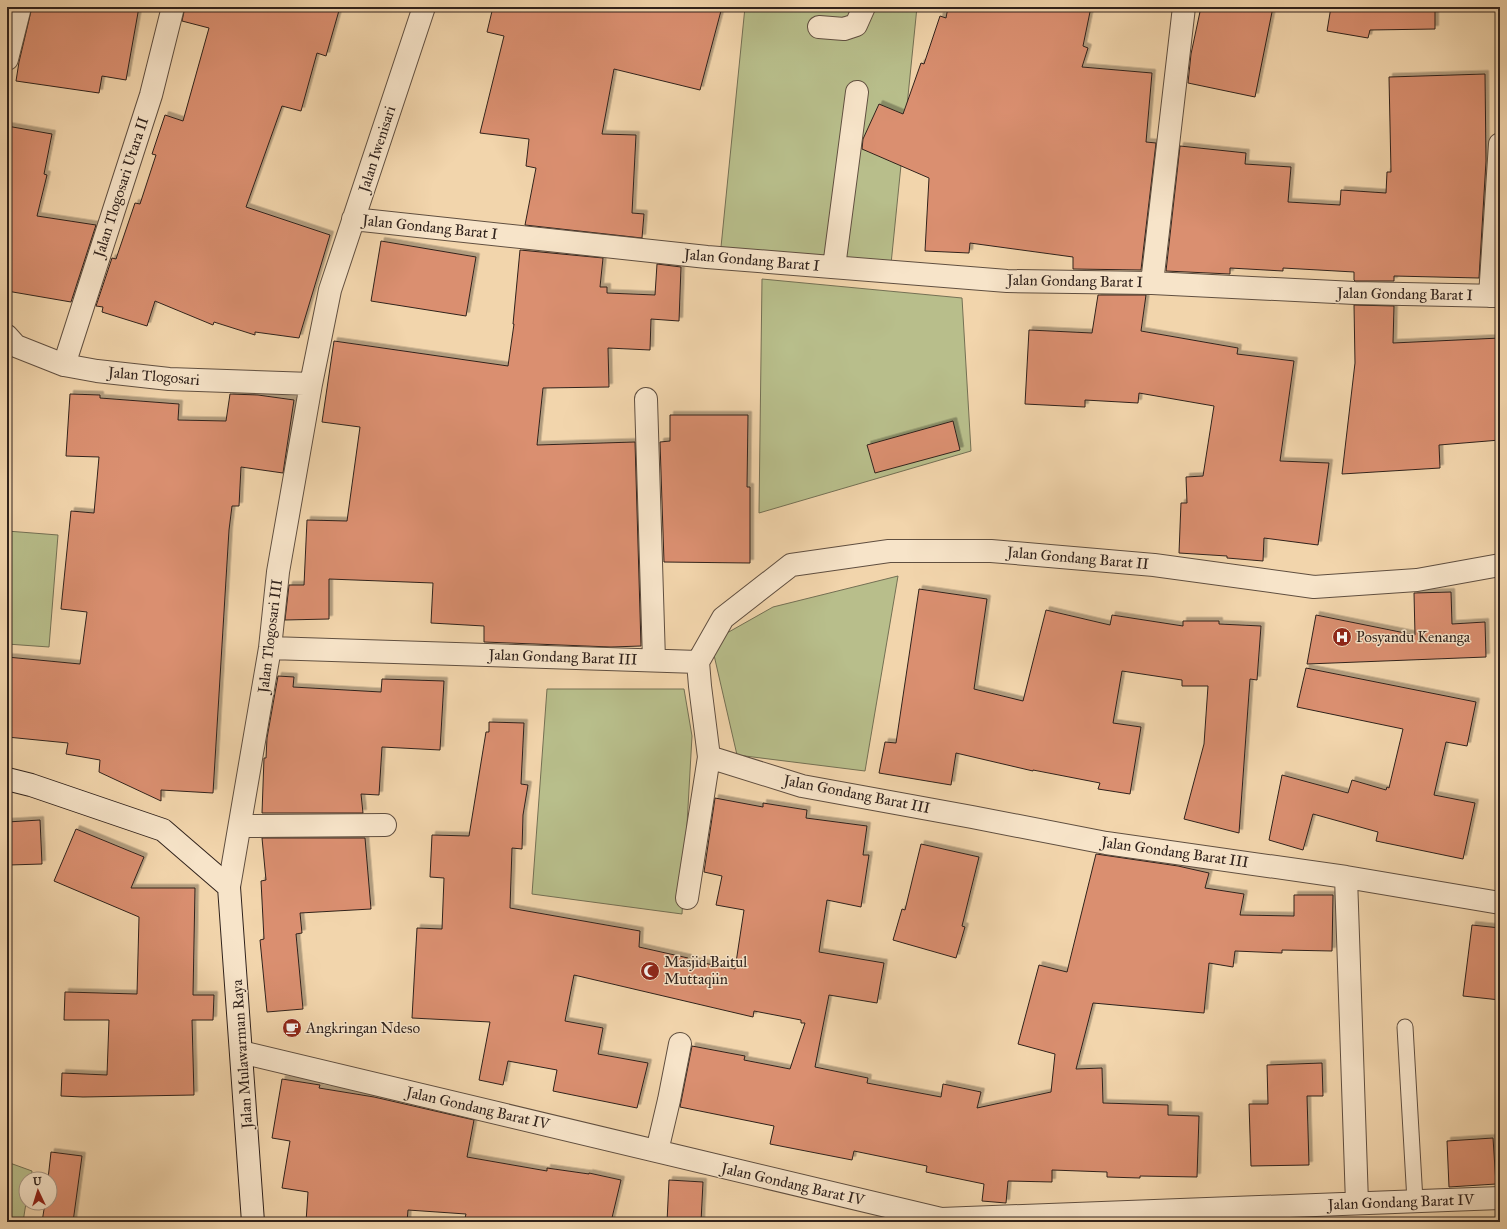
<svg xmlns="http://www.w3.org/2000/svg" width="1507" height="1229" viewBox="0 0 1507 1229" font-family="'IM FELL Great Primer',serif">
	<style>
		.green { fill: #b8be8b; stroke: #747054 }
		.building { fill: #da8f6f; stroke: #30221c; filter: url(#shadow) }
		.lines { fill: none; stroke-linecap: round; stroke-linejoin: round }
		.lane-casing { stroke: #604f40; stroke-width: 17 }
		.street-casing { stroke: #604f40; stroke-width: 24 }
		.secondary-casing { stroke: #30221c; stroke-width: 24 }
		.lane { stroke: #f7e4c9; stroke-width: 15 }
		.street { stroke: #f7e4c9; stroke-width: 22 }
		.secondary { stroke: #f7e4c9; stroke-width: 22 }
		.labels { text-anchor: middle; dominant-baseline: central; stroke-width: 3; stroke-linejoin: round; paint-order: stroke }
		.street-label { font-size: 15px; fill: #30221c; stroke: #f7e4c9 }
		.poi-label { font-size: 15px; fill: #30221c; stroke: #f7e4c9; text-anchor: start }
	</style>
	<defs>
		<filter id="shadow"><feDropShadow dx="3.5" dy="-3.5" stdDeviation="0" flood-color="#0004"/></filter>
	</defs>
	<rect width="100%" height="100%" fill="#f2d5ac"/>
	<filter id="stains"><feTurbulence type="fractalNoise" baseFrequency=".005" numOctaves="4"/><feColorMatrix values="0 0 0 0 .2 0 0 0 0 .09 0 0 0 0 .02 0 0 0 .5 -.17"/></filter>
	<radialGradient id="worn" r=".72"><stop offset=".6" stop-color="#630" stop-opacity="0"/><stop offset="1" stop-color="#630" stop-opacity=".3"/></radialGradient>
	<path class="green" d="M745,7H917L891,264L721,247Z
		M762,279L962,298L971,451L759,513Z
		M7,531L58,535L49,647L7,644Z
		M898,576L865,771L737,755L711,642L773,607Z
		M547,689H684L692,736L682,914L532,894Z
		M7,1162L32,1171L31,1179H26V1203L23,1222H7Z"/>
	<path class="building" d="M32,7H139L126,80L102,76L99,93L16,81L19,62Z
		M185,7H340L326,56L317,53L301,111L282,106L246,207L330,235L299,338L255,332V335L214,322L213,325L155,301L147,326L102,312L103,307L96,306L112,258L116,259L135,203L140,204L156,155L152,154L165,115L183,121L209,28L182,21Z
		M493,7H722L700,90L614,69L602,134L636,135L632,213L644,214L642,238L525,225L536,168L526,166L529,139L480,133L504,36L487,32Z
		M948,7H1091L1083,46L1088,48L1082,67L1152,73L1146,142L1156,143L1141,270L1073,269V257L970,243L969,253L925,251L929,178L862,149L863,139L879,104L903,114L921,63L924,64L940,16L946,18Z
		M1201,7H1273L1255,97L1188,83L1191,54Z
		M1331,7H1435V29L1370,30L1368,38L1327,31Z
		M1485,74L1486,161L1479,278L1394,276V281H1355L1354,280V272L1283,268V271L1230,268V274L1166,271L1180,146L1246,153L1245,164L1291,167L1288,202L1340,205L1341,190L1386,193L1387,172H1391L1389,77Z
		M7,126L52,134L44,174L47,175L37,216L96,225L71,302L7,291Z
		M381,241L476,257L466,316L371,301Z
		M520,250L603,258L600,287H607V293L655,295L657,264L681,267L679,321L651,319L650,350L608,348L609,387L543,388L537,445L635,442L641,646L611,647L484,642V626L431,623L433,583L329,579V619L285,620L289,585H304L307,520L347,521L360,427L322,422L334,341L508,366L514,324H513Z
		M1098,295H1146L1141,331L1238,348L1237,354L1294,361L1280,461L1329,463L1318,545L1264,538L1263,561L1227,558V556L1179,553L1181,503H1187L1186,477L1203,476L1214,406L1139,393L1138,403L1085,400V407L1025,404L1029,330L1092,333Z
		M1354,305L1394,306L1393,343L1500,338V440L1439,445L1440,468L1342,474L1355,363Z
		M70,394L100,395V398L179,404L178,420L226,421L230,394L258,395L294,400L283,473L241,467L239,506H232L229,530L213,793L161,790V801L99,772L100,760L66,754L68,743L7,737V657L80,664L87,612L61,609L71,511L94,513L99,457L66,456Z
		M670,415H748L747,487H750V563L664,562L660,442L670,441Z
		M953,421L960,450L875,473L867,445Z
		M919,589L987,599L974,689L1023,701L1046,610L1110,625L1112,615L1183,626V621H1219V624L1261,626L1257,680L1250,679L1239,833L1184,819L1204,744L1208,686H1182V680L1122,671L1113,723L1141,727L1130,794L1098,789L1100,783L1033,770V771L956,753L951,785L879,773L885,742L896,743Z
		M1451,592L1452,624L1485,622L1486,657L1307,664L1316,615L1415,635L1414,593Z
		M1306,668L1476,702L1467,746L1446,742L1434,795L1475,803L1463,859L1376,841L1378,832L1313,814L1303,850L1269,840L1282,775L1348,793L1352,780L1386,790L1387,787L1389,788L1403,729L1297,707Z
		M278,676L294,677L293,687L381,692L382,679L444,681L440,750L382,747L379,795L361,794L363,813H262L264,758H266L267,738Z
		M489,722L524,723L521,784L528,785L523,815L522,849L512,848L510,908L640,931L639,947L688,958V960L735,969L744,910L716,905L722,876L704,872L715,798L763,807V803L807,810L806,818L867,826L863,855H869L861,907L827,900L819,952L884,963L877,1003L829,995L815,1067L868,1078L867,1083L941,1097L943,1084L981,1092L977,1108L1051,1092L1055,1054L1018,1044L1039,965L1067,972L1096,854L1178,866L1209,873L1205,888L1244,894L1240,915L1294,916V895H1333L1332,951L1282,950V953L1235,951L1233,967L1209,963L1204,1013L1093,1003L1076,1069L1102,1068L1103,1103L1168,1105V1115L1199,1116L1197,1177L1140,1176V1178L1107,1177V1172L1052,1170V1182L1008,1181L1006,1203L982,1201L984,1184L926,1172L927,1166L854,1151L852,1160L770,1144L774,1126L680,1107L692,1046L745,1056L744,1060L790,1069L805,1023H801V1020L754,1011L753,1017L574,975L565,1021L603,1028L598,1054L648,1063L637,1108L553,1091L557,1070L508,1061L503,1085L479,1080L490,1022L412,1018L417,928L442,929L444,878L430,877L432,835L469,836L486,732H489Z
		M40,820L42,864L9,865L7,822Z
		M76,829L144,857L131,888H195L193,995H214L213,1020H192L194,1095L83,1097L61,1096L62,1073L107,1075L109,1020H64L65,992L137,994L139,917L54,881Z
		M262,838H365L371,909L300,913L302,933L296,934L303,1009L267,1012L260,940L264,939L261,881L266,880Z
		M921,844L979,857L962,926L965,927L956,958L893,940L902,909L905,910Z
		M1472,925L1500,928V1000L1463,996Z
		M1322,1063L1323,1096H1307L1309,1165L1251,1166L1249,1104H1268L1267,1065Z
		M282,1079L320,1085L319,1088L374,1097L474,1120L467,1157L547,1171V1168L589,1174V1173L621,1180L611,1222H464L466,1214L408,1210L407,1222H306L308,1192L282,1188L290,1141L272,1138Z
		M1493,1138L1496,1184L1449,1187L1447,1141Z
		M51,1152L82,1156L73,1222H42L45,1203H50V1179H48Z
		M669,1180L703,1182L701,1222H667Z"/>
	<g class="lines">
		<defs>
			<path id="lane" d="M1405,1027L1415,1201"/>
			<path id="street" d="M819,27L844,29L856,25L864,7
				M7,59L20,7
				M353,219L707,257L1007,281L1152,283L1355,293L1500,296
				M834,267L857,92
				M1152,283L1184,7
				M1490,296L1500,144
				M7,336L16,346L64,365L97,371L169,379L311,384
				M64,365L151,95L173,7
				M646,399L654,660
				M270,648L698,662
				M698,662L700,686L709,757L802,786L972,817L1106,843L1346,877L1500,903
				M698,662L723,618L791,565L889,551H991L1154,565L1314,587L1417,580L1500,565
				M240,826L385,825
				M1346,877L1357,1203
				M229,887L270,648L278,572L311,384L330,290L424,7
				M687,898L709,757
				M241,1052L941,1219L1500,1198
				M657,1151L669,1100L680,1044"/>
			<path id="secondary" d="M7,779L31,785L163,830L229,887L253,1222"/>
		</defs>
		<use href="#lane" class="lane-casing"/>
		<use href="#street" class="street-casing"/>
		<use href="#secondary" class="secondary-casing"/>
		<use href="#lane" class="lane"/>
		<use href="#street" class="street"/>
		<use href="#secondary" class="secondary"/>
	</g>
	<defs>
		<symbol id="hospital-disc" viewBox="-11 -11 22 22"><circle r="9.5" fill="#8f2418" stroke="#f7e4c9"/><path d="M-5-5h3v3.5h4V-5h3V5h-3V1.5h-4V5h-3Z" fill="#fff"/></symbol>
		<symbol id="mosque-disc" viewBox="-11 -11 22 22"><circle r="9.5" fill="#8f2418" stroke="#f7e4c9"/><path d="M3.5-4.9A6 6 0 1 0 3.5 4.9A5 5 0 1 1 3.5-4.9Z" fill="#fff"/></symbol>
		<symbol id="cafe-disc" viewBox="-11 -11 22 22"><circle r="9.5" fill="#8f2418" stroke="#f7e4c9"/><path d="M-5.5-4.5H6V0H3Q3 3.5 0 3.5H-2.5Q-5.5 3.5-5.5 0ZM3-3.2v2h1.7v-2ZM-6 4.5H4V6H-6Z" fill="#fff"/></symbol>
	</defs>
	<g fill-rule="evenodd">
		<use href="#hospital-disc" x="1331" y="626" width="22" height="22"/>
		<use href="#mosque-disc" x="639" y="960" width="22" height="22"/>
		<use href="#cafe-disc" x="281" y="1017" width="22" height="22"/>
	</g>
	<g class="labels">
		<g class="street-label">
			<text transform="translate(377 149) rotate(-72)">Jalan Iwenisari</text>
			<text transform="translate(121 187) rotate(-72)">Jalan Tlogosari Utara II</text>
			<text transform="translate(430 227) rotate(6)">Jalan Gondang Barat I</text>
			<text transform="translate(752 260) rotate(5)">Jalan Gondang Barat I</text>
			<text transform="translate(1075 281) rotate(1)">Jalan Gondang Barat I</text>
			<text transform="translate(1405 294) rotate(1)">Jalan Gondang Barat I</text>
			<text transform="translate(154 376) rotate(5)">Jalan Tlogosari</text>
			<text transform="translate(1078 558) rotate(5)">Jalan Gondang Barat II</text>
			<text transform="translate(270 636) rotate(-83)">Jalan Tlogosari III</text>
			<text transform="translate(563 657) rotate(2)">Jalan Gondang Barat III</text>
			<text transform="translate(857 794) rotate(11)">Jalan Gondang Barat III</text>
			<text transform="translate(1175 852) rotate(8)">Jalan Gondang Barat III</text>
			<text transform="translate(242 1054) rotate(-94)">Jalan Mulawarman Raya</text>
			<text transform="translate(478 1108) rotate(13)">Jalan Gondang Barat IV</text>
			<text transform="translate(793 1184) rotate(13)">Jalan Gondang Barat IV</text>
			<text transform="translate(1401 1202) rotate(-2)">Jalan Gondang Barat IV</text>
		</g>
		<g class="poi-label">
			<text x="1356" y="637">Posyandu Kenanga</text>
			<text x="664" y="962">Masjid Baitul<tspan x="664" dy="17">Muttaqiin</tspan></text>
			<text x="306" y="1028">Angkringan Ndeso</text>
		</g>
	</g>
	<rect width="1507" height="1229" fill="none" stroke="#f2d5ac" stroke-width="24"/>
	<rect x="8" y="8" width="1491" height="1213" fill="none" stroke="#30221c" stroke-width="2"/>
	<rect x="12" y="12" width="1483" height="1205" fill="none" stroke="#30221c"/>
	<g transform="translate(38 1191) rotate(356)"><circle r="19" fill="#f7e4c9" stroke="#a79684"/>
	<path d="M0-3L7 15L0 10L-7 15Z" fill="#8f2418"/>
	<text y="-6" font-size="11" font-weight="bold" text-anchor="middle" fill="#30221c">U</text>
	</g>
	<rect width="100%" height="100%" filter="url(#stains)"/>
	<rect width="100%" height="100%" fill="url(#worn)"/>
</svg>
